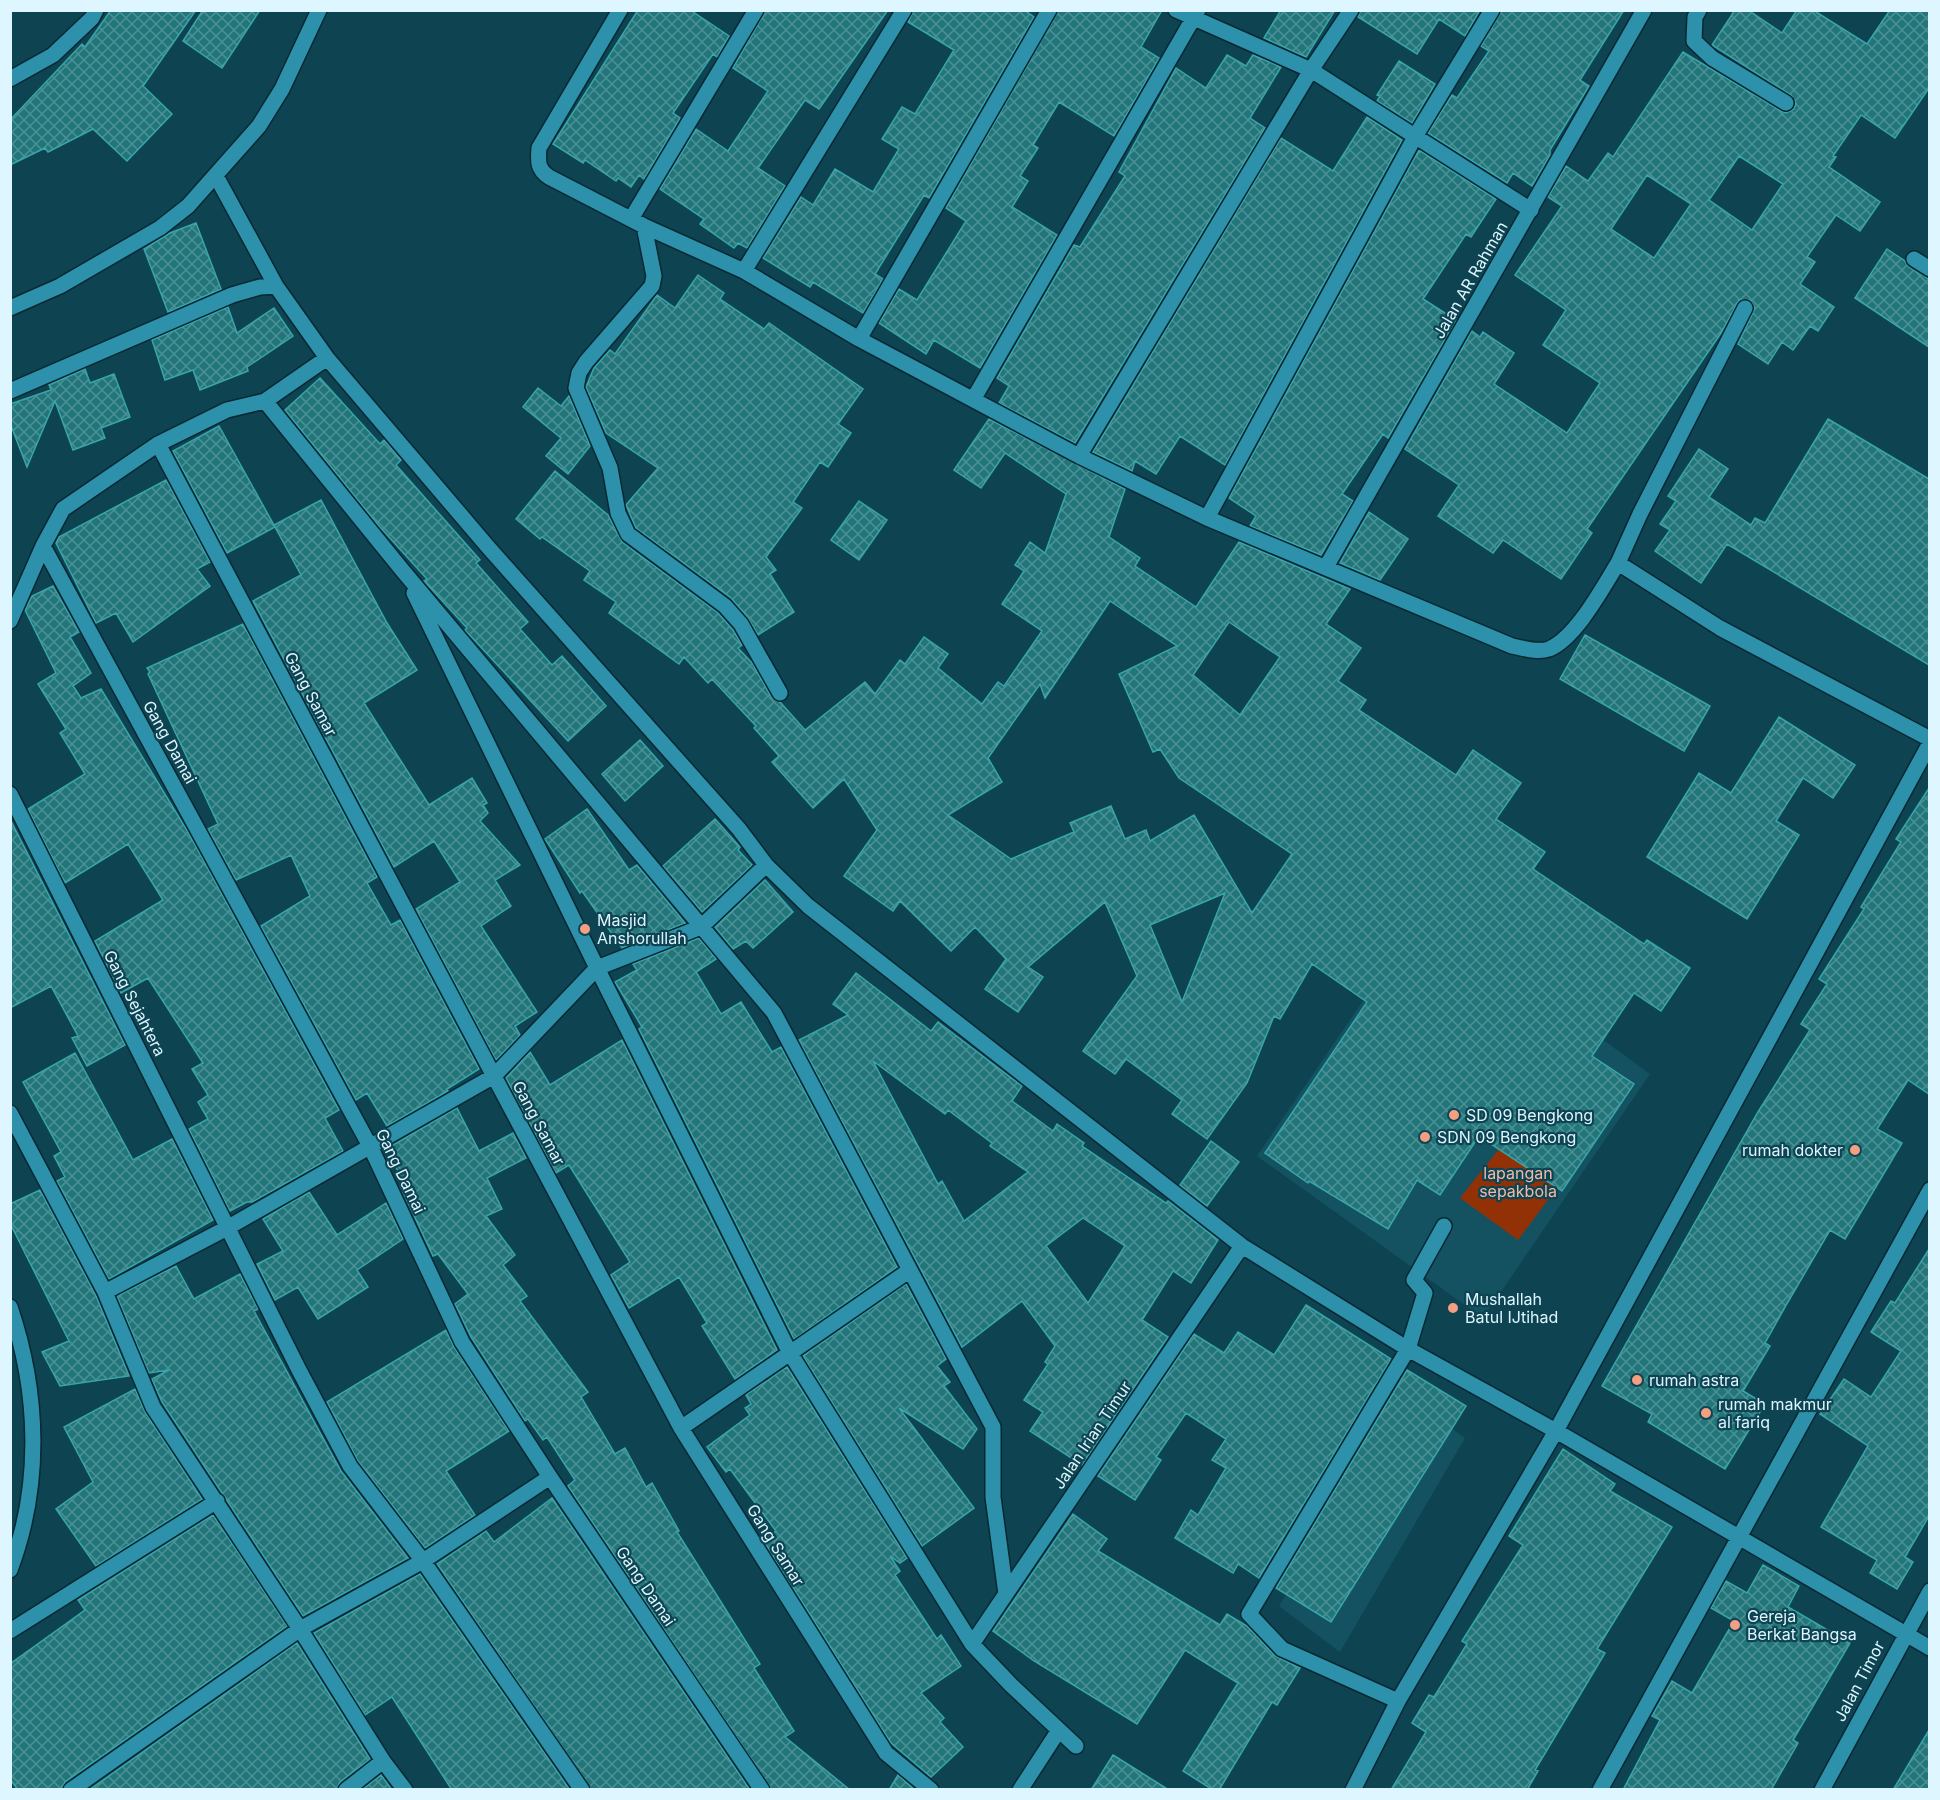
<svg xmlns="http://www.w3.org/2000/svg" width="1940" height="1800" viewBox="0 0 1940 1800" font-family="Inter,sans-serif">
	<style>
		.built { fill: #145161 }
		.green { fill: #933106 }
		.building { fill: url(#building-cross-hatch); stroke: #38a6ab; stroke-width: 1.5; fill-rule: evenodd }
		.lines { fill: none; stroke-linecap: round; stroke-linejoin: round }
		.lane-casing { stroke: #092831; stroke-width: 18 }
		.street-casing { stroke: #092831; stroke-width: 18 }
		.lane { stroke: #2d91ab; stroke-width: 15 }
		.street { stroke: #2d91ab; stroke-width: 15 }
		.poi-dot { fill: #f39f83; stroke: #0e4452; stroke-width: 2 }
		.labels { text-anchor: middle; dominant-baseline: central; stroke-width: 4.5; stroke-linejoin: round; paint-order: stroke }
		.street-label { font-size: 16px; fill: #ddf6ff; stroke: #0e4452 }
		.poi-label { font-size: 16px; fill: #ddf6ff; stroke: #0e4452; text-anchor: start }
		.park-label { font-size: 16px; fill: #f1baa7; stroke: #0e4452 }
	</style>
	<defs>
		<pattern id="building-cross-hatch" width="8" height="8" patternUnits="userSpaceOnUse" patternTransform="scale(1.5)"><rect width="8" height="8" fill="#22767a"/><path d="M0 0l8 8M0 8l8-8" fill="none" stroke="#4c9195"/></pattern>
	</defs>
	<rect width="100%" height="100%" fill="#0e4452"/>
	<path class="built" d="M1495,961L1650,1074L1483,1318L1257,1156L1384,970Z
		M1410,1397L1465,1438L1340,1652L1279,1606Z"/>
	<path class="green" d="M1569,1061L1616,1108L1518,1240L1460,1198Z"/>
	<path class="building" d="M111,10H196L143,86L172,114L127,161L93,129L48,152L45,148L10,165V120L82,44L85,47Z
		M203,10H260L222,68L183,41Z
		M638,10H690L729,36L717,57L713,54L673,113L680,118L644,179L639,175L631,187L618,178L616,181L585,160L583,163L553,144Z
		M766,10H888L819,109L805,100L758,168L785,186L747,248L738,243L734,248L700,224L704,219L660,189L696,129L728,151L768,91L733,68Z
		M914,10H1024L1034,17L929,198L924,195L875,274L883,279L863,313L813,282L810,287L763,258L801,197L813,205L835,169L873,192L899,149L882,139L902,107L915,114L954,50L908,22Z
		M1059,10H1162L1141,47L1159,58L1114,136L1059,102L1033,145L1038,148L1020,176L1028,181L1012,207L1057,235L980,368L934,340L926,354L879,323L899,289L917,300L966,221L946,208Z
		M1281,10H1335L1306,57L1264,38Z
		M1361,10H1480L1465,36L1439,19L1417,54L1358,17Z
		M1502,10H1624L1580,80L1589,86L1550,150V155L1532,186L1513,173L1507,183L1428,133L1452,95L1457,98L1489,51L1481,46Z
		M1735,10H1748L1782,33L1797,10H1813L1867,44L1890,10H1929V88L1895,138L1861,115L1833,156L1836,157L1829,167L1880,202L1860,231L1836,215L1807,257L1815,262L1800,284L1834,307L1818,331L1810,326L1793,350L1782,342L1768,364L1738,344L1755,308L1750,300H1739L1721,333L1587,529L1592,533L1561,579L1503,540L1493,553L1438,516L1459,485L1405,449L1472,331L1480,337L1483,332L1514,353L1494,384L1567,433L1600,383L1543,345L1566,310L1515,275L1562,206L1548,197L1566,166L1588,181L1608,153L1613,157L1683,52L1781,111L1786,113L1794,109L1796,103L1791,95L1712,45ZM1739,156L1783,184L1752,230L1709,200ZM1647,175L1691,204L1654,258L1611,229Z
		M1227,55L1246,66L1253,55L1281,67L1250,118L1265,128L1075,443L999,403L1009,386L997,378L1074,245L1080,247L1125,176L1119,172L1176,68L1206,88Z
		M1399,61L1435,84L1412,123L1377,101L1380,96L1377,95Z
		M1367,117L1402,140L1225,465L1180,436L1156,474L1135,461L1132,471L1093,452L1281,138L1333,171Z
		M1419,150L1496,199L1471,237L1466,234L1423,299L1456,320L1388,438L1383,434L1342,494L1353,501L1321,555L1250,526L1256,516L1229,498Z
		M196,223L221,289L168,312L144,249L170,233Z
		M1887,249L1905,261L1909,267L1929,279V347L1855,298Z
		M698,275L724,293L720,299L764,329L769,323L863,389L838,424L851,433L828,467L820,462L793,502L802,508L766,557L776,570L770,574L794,612L758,635L748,618L731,598L636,528L626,505L658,468L606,433L586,387L594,368L610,350L615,354L657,295L675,308Z
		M228,307L237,333L274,308L293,336L247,367L248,371L200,390L193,370L165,380L152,340Z
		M85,369L90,383L114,374L130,417L101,428L105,438L73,450L55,401L27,467L10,423V404L51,390L49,385Z
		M320,378L380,444L384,440L401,460L396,465L480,560L476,563L528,622L520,629L552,665L562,656L606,706L568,741L465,630L467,628L424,581L427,579L379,526L285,410Z
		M538,388L561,406L569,396L590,446L568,474L546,456L561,438L523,407Z
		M989,419L1125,489L1109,537L1140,558L1135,566L1196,607L1239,542L1350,589L1326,624L1361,648L1338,681L1366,700L1359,710L1456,775L1473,750L1521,783L1496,819L1545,852L1533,869L1644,944L1647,940L1690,968L1661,1011L1634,993L1592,1056L1634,1084L1562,1191L1479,1136L1440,1195L1417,1180L1388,1229L1309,1181L1308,1183L1265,1153L1367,1002L1312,964L1280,1019L1274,1016L1247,1083L1207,1139L1172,1114L1182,1100L1126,1059L1115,1074L1083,1051L1137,976L1105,902L1028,967L1043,977L1018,1012L985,989L1006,959L975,927L951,951L900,901L893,911L844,876L877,830L844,779L813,808L772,762L779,756L754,728L756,726L712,679L708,683L684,657L679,664L609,613L616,602L584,580L590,571L542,537L540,539L516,519L555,471L608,515L622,542L718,613L733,630L742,645L738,648L752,663L772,698L781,703L805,730L865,682L875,694L900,660L905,664L924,637L948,654L938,668L982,704L998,682L1004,686L1042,631L1002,604L1024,571L1015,565L1030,542L1045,553L1066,494L1005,453L981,488L954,470ZM1110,601L1177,646L1119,674L1153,752L1160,749L1179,778L1292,854L1252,913L1194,815L1150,841L1146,830L1125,839L1111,806L1070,823L1074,832L1011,859L948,815L1002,782L988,758L1040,684L1045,698ZM1229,622L1280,657L1240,715L1193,675ZM1225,893L1182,1002L1150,925Z
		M1828,419L1929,479V665L1727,544L1701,583L1655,551L1670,530L1660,524L1676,501L1668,496L1699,449L1728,469L1709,497L1751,525L1755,518L1765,523Z
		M219,426L275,527L227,553L173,451Z
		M166,480L210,562L197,569L210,586L133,642L116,613L96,623L56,543L59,537Z
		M321,500L387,623L417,670L364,703L429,805L472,778L487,803L483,805L488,813L480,821L520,865L495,880L511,906L481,926L537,1012L515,1026L520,1035L496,1060L416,909L460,882L434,841L394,867L253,601L301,575L274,525Z
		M859,501L887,520L859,560L831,540Z
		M1369,512L1408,539L1380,580L1340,563Z
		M53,586L79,632L70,637L91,673L73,686L81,698L101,689L188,832L339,1110L325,1118L343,1151L252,1202H247L230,1211L189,1129L208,1119L198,1102L208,1095L192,1069L203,1063L148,978L121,993L95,941L163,900L128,844L65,883L28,809L85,774L60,733L66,729L38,684L56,673L25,610L32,596Z
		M243,624L377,877L367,883L391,925L400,920L479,1069L447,1089L448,1091L387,1126L367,1093L356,1100L261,926L310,896L291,855L236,880L208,829L218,824L148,674L150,672L147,668Z
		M1585,635L1710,706L1684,751L1560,679Z
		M1779,717L1855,765L1833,798L1803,778L1776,821L1799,835L1747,919L1647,857L1699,773L1731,793Z
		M640,740L663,766L625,801L602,774Z
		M1929,788V1094L1908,1080L1877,1129L1902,1143L1845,1239L1830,1230L1785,1307L1765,1343L1770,1346L1743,1391L1765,1404L1725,1469L1648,1422L1652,1414L1602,1386L1758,1112L1810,1030L1801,1024L1827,984L1819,979L1864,909L1861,907L1901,842L1896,839Z
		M587,809L629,870L637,865L685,923L622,948L582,891L580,893L545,839Z
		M10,819L125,1045L87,1066L72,1038L78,1036L51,986L10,1008Z
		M715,819L740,847L738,850L752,865L702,912L663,866Z
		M765,880L793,912L753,948L746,941L733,949L715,927Z
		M699,938L716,959L696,972L721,1014L741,1002L772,1052L781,1047L897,1267L794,1339L639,1029L642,1027L615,982L637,970L633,964Z
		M856,973L931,1031L938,1022L1022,1086L1012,1101L1053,1131L1057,1124L1084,1143L1082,1146L1166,1203L1168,1201L1218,1240L1191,1283L1173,1271L1142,1320L1168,1337L1082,1465L1030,1431L1043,1412L1024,1400L1048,1364L1045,1362L1055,1346L1022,1301L962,1347L799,1040L848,1015L833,1004ZM873,1061L945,1114L948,1110L992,1143L990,1146L1028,1172L964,1221L942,1181L938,1184ZM1083,1218L1125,1246L1088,1303L1046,1246Z
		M622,1040L777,1350L735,1379L702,1326L707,1323L679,1277L629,1308L611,1275L630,1262L569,1165L556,1173L506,1078L530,1052L550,1085Z
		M75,1053L133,1160L172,1139L213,1220L109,1279L57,1181L65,1177L54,1156L61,1152L23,1082Z
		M457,1108L479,1151L513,1133L526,1158L487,1178L502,1209L486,1216L515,1255L503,1265L527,1296L520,1301L588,1392L581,1397L615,1454L625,1448L646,1487L652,1483L679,1531L677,1532L760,1664L754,1668L794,1731L785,1737L850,1790H772L568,1486L575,1480L547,1437L543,1440L528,1419L525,1421L471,1337L455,1304L468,1294L438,1254L433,1256L400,1186L405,1184L386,1149Z
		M1211,1141L1239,1162L1207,1206L1180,1185Z
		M40,1190L96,1296L129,1376L60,1386L42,1352L69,1341L10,1223V1204Z
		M309,1192L337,1235L386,1203L403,1239L357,1270L368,1287L318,1319L298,1287L275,1300L257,1264L283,1251L263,1219Z
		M1929,1249V1516L1905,1557L1913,1562L1897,1589L1870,1573L1877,1560L1821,1527L1868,1446L1820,1414L1844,1379L1871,1397L1901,1351L1871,1332L1891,1301L1895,1303Z
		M176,1266L194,1299L240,1274L258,1309L254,1311L341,1471L408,1558L303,1616L162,1402L152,1379L169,1370L149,1373L117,1296Z
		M906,1284L946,1359L937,1366L950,1382L944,1386L977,1429L963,1449L899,1408L974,1508L922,1546L803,1356Z
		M1306,1305L1391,1359L1259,1578L1238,1564L1233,1573L1175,1538L1191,1510L1198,1515L1226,1468L1212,1460L1226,1439L1186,1413L1156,1457L1161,1460L1135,1500L1098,1476L1194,1334L1224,1353L1238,1332L1274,1355Z
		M446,1330L454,1347L509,1431L446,1471L475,1515L425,1548L358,1461L327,1402Z
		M787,1367L907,1558L900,1563L890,1556L900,1571L895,1575L937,1639L941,1635L961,1666L921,1693L944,1718L940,1722L963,1747L931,1777L891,1743L763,1540L776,1531L730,1469L726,1472L707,1447L750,1415L745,1408L751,1404L746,1395Z
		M1407,1370L1466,1406L1331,1622L1276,1588Z
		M135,1389L145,1412L202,1499L96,1566L56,1509L93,1482L64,1427Z
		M1563,1449L1615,1484L1610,1491L1672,1527L1597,1649L1605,1653L1535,1770L1538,1771L1527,1790H1391L1426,1732L1412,1723L1429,1695L1434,1697L1467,1644L1462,1641L1523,1545L1509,1536Z
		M552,1498L750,1790H592L437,1564L486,1531L494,1542Z
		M1073,1514L1107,1539L1098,1551L1220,1625L1227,1614L1247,1626L1275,1656L1300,1668L1277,1705L1272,1702L1219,1790H1213L1183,1771L1238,1683L1185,1650L1137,1724L1034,1661L993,1631Z
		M213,1515L287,1626L65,1782L61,1790H18L10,1779V1664L85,1610L78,1600Z
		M1763,1565L1799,1586L1788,1607L1850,1643L1793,1740L1798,1743L1771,1790H1623L1660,1720L1652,1716L1672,1681L1692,1693L1734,1621L1711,1608L1726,1581L1747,1593Z
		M420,1574L570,1790H452L392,1697L365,1715L314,1633Z
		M297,1643L370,1759L340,1782L336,1790H89Z
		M1929,1730V1790H1893Z
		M1113,1755L1169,1790H1091Z
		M381,1775L392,1790H362Z
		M898,1775L915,1790H889Z"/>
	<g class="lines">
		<defs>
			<path id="lane" d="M1408,1349L1425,1293L1414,1280L1444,1226"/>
			<path id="street" d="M620,10L539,148C538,161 537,169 549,177L644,226L744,271L859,339L1079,456L1207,518L1512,646C1523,648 1537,653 1549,649C1576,638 1603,587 1618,563L1720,628L1930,739
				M1176,10L1311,70L1531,210
				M1699,10L1695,17L1694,41L1712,58L1786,103
				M10,79L53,55L92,18L96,10
				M216,176L276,286L327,358L488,547L739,829L766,865L808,906L1242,1246L1408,1349L1556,1431L1930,1648
				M631,219L756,10
				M644,226L654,276L652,286L586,362L579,373L576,388L610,468L618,513L628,534L725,606L741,624L780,693
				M1914,259L1930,269
				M744,271L904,10
				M10,308L60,286L160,228L188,206L259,126L282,89L319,10
				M859,339L1049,10
				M10,391L232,295L260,287L276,286
				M974,398L1198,10
				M265,401L403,571L774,1013L993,1427V1497L1006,1594
				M158,444L681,1428L886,1753L931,1790
				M1079,456L1311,70L1351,10
				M1207,518L1416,135L1492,10
				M43,546L371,1148L462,1342L550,1477L762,1790
				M1618,563L1640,514L1745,308
				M1326,567L1644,10
				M414,593L597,968L790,1353L910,1270
				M10,621L43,546L63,509L158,444L227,410L265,401L327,358
				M10,794L299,1370L350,1466L423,1561L582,1790
				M10,1113L105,1292L153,1407L300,1629L383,1761L405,1790
				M105,1292L227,1228L494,1076L597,968L701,927L766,865
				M10,1307C39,1393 42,1485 10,1570
				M681,1428L790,1353L972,1644L1011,1685L1076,1746
				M10,1631L217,1501
				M972,1644L1242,1246
				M1398,1701L1282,1649L1249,1614L1408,1349
				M71,1790L300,1629L423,1561L550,1477
				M346,1790L383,1761
				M1020,1790L1059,1730
				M1353,1790L1398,1701L1556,1431L1930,743
				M1600,1790L1930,1190
				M1822,1790L1930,1591"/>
		</defs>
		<use href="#lane" class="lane-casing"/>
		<use href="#street" class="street-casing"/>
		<use href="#lane" class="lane"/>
		<use href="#street" class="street"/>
	</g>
	<g class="poi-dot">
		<circle cx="585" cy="929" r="6"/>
		<circle cx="1454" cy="1115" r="6"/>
		<circle cx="1425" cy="1137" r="6"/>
		<circle cx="1855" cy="1150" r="6"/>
		<circle cx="1453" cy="1308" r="6"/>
		<circle cx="1637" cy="1380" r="6"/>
		<circle cx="1706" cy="1413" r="6"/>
		<circle cx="1735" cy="1625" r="6"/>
	</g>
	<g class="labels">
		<g class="street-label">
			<text transform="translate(1470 280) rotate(-60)">Jalan AR Rahman</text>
			<text transform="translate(311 694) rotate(62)">Gang Samar</text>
			<text transform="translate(170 742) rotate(61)">Gang Damai</text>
			<text transform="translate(135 1003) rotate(63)">Gang Sejahtera</text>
			<text transform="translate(539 1123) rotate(62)">Gang Samar</text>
			<text transform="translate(401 1171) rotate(64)">Gang Damai</text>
			<text transform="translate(1092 1435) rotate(-56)">Jalan Irian Timur</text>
			<text transform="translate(776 1545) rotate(58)">Gang Samar</text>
			<text transform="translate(646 1586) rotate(56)">Gang Damai</text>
			<text transform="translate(1859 1681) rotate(-62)">Jalan Timor</text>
		</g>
		<g class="poi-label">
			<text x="597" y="920">Masjid<tspan x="597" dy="18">Anshorullah</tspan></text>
			<text x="1466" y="1115">SD 09 Bengkong</text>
			<text x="1437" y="1137">SDN 09 Bengkong</text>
			<text x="1843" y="1150" text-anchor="end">rumah dokter</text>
			<text x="1465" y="1299">Mushallah<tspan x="1465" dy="18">Batul IJtihad</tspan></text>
			<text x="1649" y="1380">rumah astra</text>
			<text x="1718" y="1404">rumah makmur<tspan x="1718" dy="18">al fariq</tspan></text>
			<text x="1747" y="1616">Gereja<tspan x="1747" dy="18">Berkat Bangsa</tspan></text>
		</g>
		<g class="park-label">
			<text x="1518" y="1173">lapangan<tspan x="1518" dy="18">sepakbola</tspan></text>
		</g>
	</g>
	<rect width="1940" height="1800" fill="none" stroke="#ddf6ff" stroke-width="24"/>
</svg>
